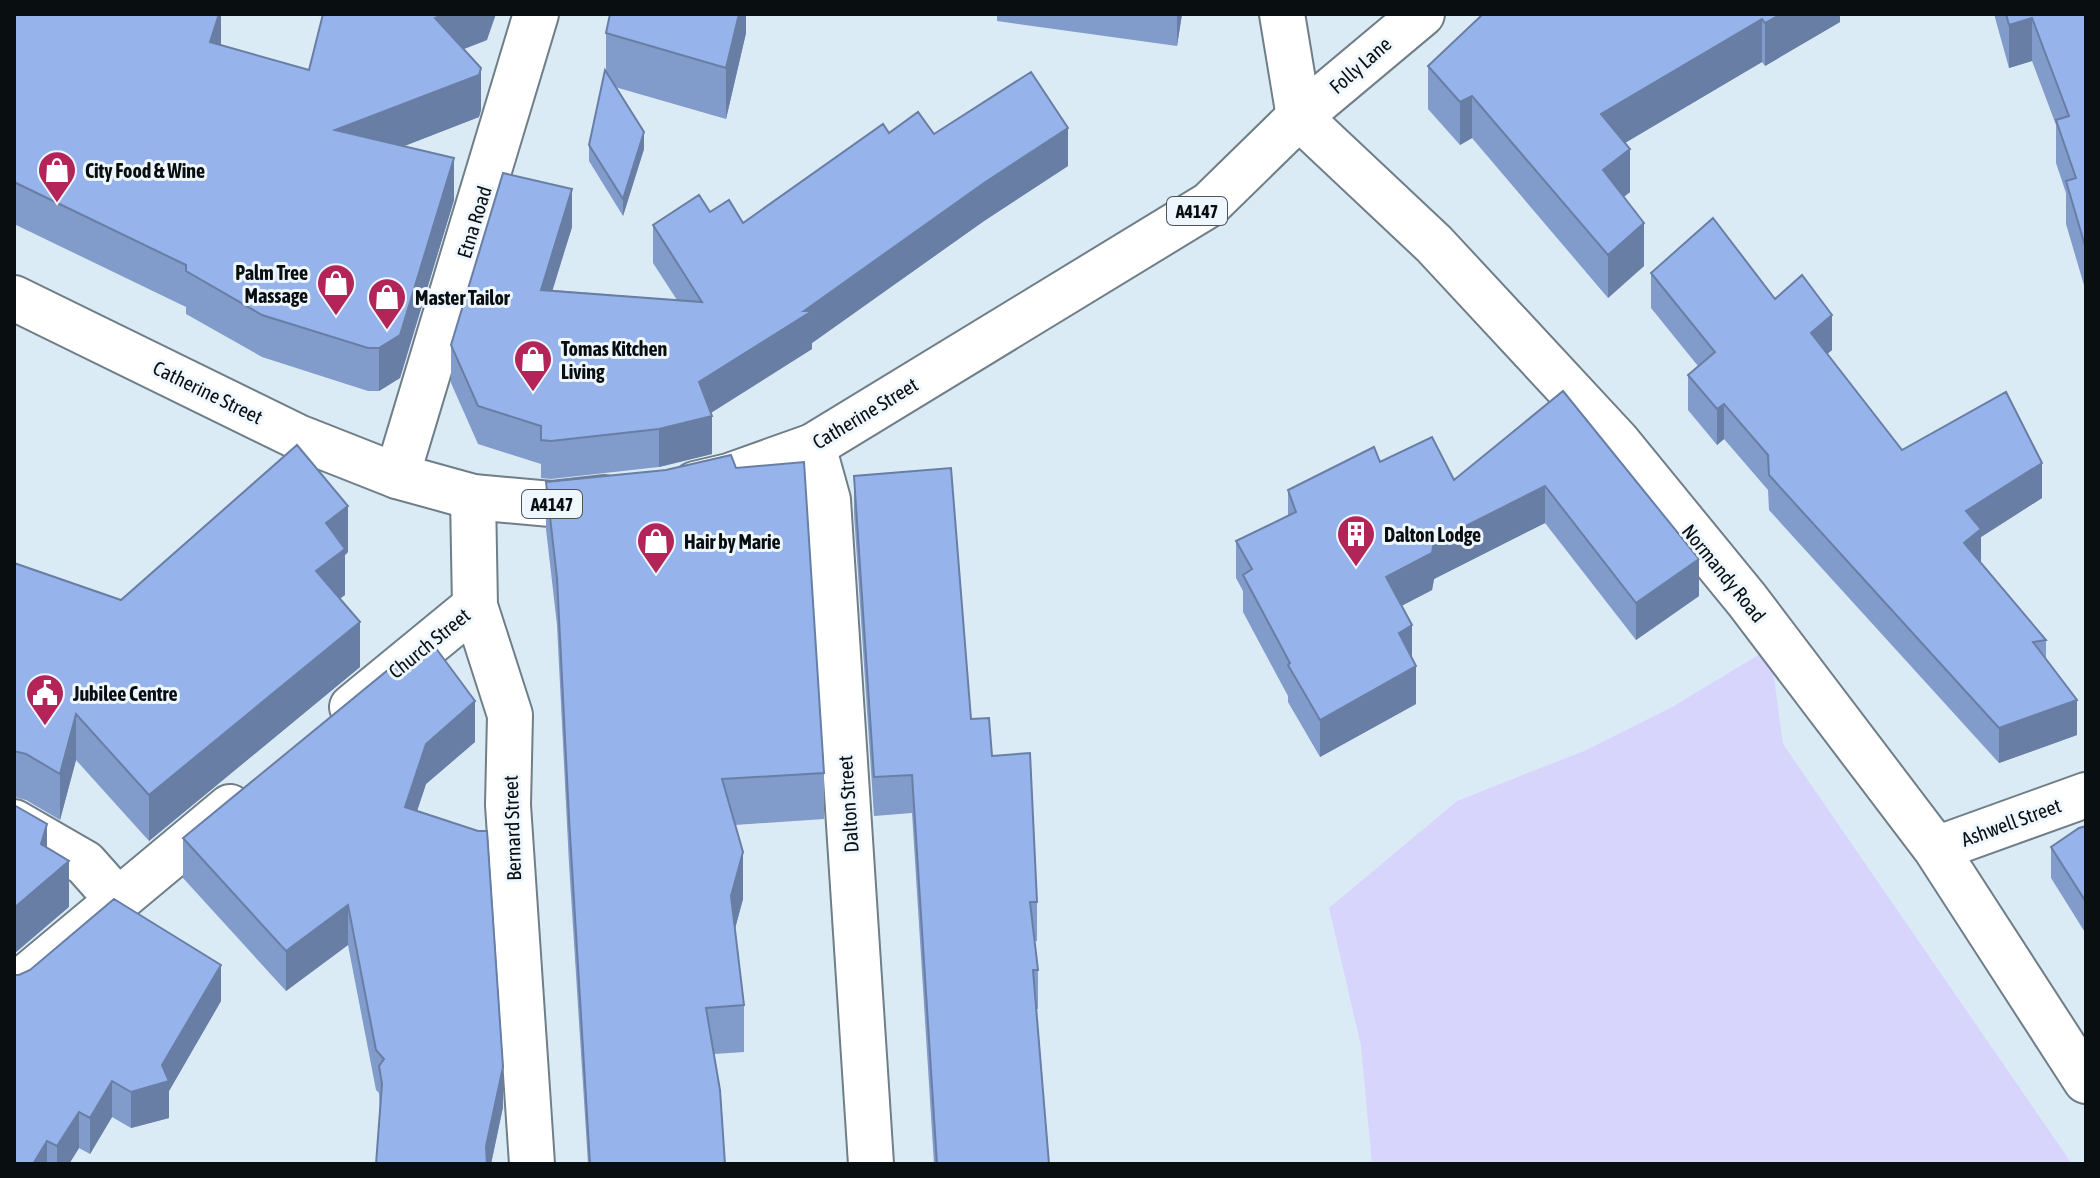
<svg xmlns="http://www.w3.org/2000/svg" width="2100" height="1178" viewBox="0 0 2100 1178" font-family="'Asap Condensed',sans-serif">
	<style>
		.green { fill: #d8d5fc }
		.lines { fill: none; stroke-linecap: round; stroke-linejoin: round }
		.minor-casing { stroke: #6f7e87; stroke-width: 48 }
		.major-casing { stroke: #6f7e87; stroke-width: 48 }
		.minor { stroke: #fff; stroke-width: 44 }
		.major { stroke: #fff; stroke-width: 44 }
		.wall { fill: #819bca }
		.shaded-wall { fill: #697ea4 }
		.building { fill: #96b4eb; stroke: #697ea4; stroke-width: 2 }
		.labels { text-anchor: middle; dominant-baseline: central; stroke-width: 6; stroke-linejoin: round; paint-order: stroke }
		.shield { fill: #eef7fe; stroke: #4e5458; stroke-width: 2 }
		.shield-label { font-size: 18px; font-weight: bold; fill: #090e11 }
		.street-label { font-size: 20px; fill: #090e11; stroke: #eef7fe }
		.poi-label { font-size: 20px; font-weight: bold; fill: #090e11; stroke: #eef7fe; text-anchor: start }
	</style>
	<rect width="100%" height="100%" fill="#dbebf6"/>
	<path class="green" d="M1770,648L1783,744L2072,1164H1372L1361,1046L1329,908L1457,801L1584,751L1672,707Z"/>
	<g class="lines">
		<defs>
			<path id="minor" d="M1282,14L1299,117L1434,244L1617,441L1747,600L1936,849L2086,1081
				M813,446L828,500L871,1164
				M397,476L536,14
				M473,497L475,606L510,715L508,805L532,1164
				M352,707L475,606
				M14,822L85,863L117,899
				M1936,849L2086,795
				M14,987L230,807"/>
			<path id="major" d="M14,298L298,437L397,476L473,497L551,504L604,498
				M695,484L729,476L813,446L1210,204L1299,117L1422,14"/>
		</defs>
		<use href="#minor" class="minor-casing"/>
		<use href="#major" class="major-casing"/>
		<use href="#minor" class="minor"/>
		<use href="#major" class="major"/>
	</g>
	<path class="wall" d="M14,14H221V46L309,70L487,40L464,49L481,110L479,117L404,146L454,200L400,378L379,391H368L262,357L186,314V307L14,224Z
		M746,14V33L726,119L615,87L644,149L623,216L589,161V145L606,71V33Z
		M997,14H1182L1177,46L997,21Z
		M1483,14H1840V22L1765,66L1762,62L1625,143L1630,192L1624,197L1644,266L1608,298L1472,138L1460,145L1428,109V66Z
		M1994,14H2086V292L2066,224V193L2056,163V125L2032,61L2009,68Z
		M889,133L934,134L1068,166L984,221L812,343V349L711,413L712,454L659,467L551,479L541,478V464L478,444L451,383V345L572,227L552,290L677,300L653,263V225L710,212L743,223Z
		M1651,273L1775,299L1832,350L1827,354L1902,450L2042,498L1981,537V563L2046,640V659L2077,735L1999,763L1769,510L1768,490L1724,439L1717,445L1688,410V375L1698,366L1651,308Z
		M1563,391L1699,596L1636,640L1545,523L1434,579L1432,590L1401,606L1412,660L1416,704L1320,757L1288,702V696L1243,612V591L1236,578V541L1288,516V490L1380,462L1454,480Z
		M854,476L971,719L992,756L1037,902V941H1034L1038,970V1009H1036L1049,1164H934L912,813L874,816L854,514Z
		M546,482L824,773V819L735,825L743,899L735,929L744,1005V1052L714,1054L725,1164H588L569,864L557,625L546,529Z
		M348,552L345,555V595L340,598L360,667L149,841L76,760L60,820L26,800L14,797V563L121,600Z
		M402,675L475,742L426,784L417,811L503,1107L491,1164H376L380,1112L379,1093L376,1090L348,945L286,991L183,878V838Z
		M2086,826V934L2051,878V847Z
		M14,975L221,1001L169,1091V1118L131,1128L112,1117L90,1154L79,1148L69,1164H14Z"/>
	<path class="shaded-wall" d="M219,14H221V48L210,42Z
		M444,14H496L487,40L435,60V18Z
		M739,14H746V33L726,119V68Z
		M1177,14H1182L1177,46Z
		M1781,14H1840V22L1765,66V23Z
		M2032,18V61L2009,68V25Z
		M1762,19V62L1601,157V114Z
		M481,68V110L479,117L335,173V130Z
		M1472,96V138L1460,145V102Z
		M1068,128V166L984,221L812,343V349L701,419L712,416V454L659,467V429L699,382L804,311L984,183Z
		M644,132V149L623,216V199Z
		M1630,149V192L1603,213V170Z
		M454,158V200L400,378L379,391V348Z
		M572,189V227L541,328V290Z
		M1644,223V266L1608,298V255Z
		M1832,315V350L1811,368V333Z
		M1724,404V439L1717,445V409Z
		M2042,463V498L1981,537V565L1964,543L1966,511Z
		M1545,486V523L1434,579L1432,590L1386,614V577L1434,542Z
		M348,506V552L345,555V595L316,617V571L326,523Z
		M1699,559V596L1636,640V603Z
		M360,622V667L149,841V795Z
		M1412,625V662L1399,633Z
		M1416,666V704L1320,757V720Z
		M2077,700V735L1999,763V728Z
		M475,701V742L426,784L405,847V807L426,744Z
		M76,714V760L60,820V774Z
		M47,824V870L69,861V907L14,954V908L41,844Z
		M743,852V899L731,943V896Z
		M348,905V945L286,991V951Z
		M221,965V1001L169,1091V1118L131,1128V1092L162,1065Z
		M503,1067V1107L491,1164H486V1146Z
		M112,1081V1117L90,1154V1118Z
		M79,1112V1148L69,1164H57V1146Z
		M47,1141V1164H33Z"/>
	<path class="building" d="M14,14H219L210,42L309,70L323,14H444L435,18L481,68L479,75L335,130L454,158L400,335L379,348H368L262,315L186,271V265L14,182Z
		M610,14H739L726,68L606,33Z
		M1483,14H1781L1765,23L1762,19L1601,114L1630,149L1603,170L1644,223L1608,255L1472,96L1460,102L1428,66Z
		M2006,14H2086V249L2066,181L2076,178L2056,120L2069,116L2032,18L2009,25Z
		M605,70L644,132L623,199L589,145Z
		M1031,72L1068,128L984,183L804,311H812L699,382L712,416L659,429L551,441L541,440V426L478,406L451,345L503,173L572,189L541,290L702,302L653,225L699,195L710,212L729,200L743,223L883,124L889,133L918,112L934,134Z
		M1713,218L1775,299L1802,275L1832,315L1811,333L1902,450L2006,392L2042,463L1966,511L1981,529L1964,543L2046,640L2033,642L2077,700L1999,728L1769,475L1768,455L1724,404L1717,409L1688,375L1715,352L1651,273Z
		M1563,391L1699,559L1636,603L1545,486L1434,542L1432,553L1386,577L1412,625L1399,633L1416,666L1320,720L1288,665L1290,663L1243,575L1252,569L1236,541L1296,512L1288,490L1374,447L1380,462L1432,437L1454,480Z
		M297,445L348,506L326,523L345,549L316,571L360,622L149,795L76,714L60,774L26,754L14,751V563L121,600Z
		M731,455L736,468L804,462L824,773L722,779L743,852L731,896L744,1005L706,1008L720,1090L725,1164H590L569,818L557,578L546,482L666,470Z
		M951,468L971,719L989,718L992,756L1030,753L1037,902H1030L1038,970H1033L1049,1164H937L912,775L874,777L854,476Z
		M435,647L475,701L426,744L405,807L478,831H487L503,1067L486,1146L487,1164H376L382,1084L379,1066L384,1059L376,1050L348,905L286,951L183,838L394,665L402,675Z
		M14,805L47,824L41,844L69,861L14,908Z
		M2086,826V902L2051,847L2079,828Z
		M114,899L221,965L162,1065L169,1081L131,1092L112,1081L90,1118L79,1112L57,1146L47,1141L33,1164H16L14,1163V975H19L30,970Z"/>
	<defs>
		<symbol id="shop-pin" viewBox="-11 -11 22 30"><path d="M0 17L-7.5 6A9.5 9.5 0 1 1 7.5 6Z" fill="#b32458" stroke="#eef7fe"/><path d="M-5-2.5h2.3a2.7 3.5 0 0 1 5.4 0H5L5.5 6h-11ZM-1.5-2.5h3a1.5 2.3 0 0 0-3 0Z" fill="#fff"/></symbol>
		<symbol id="building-pin" viewBox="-11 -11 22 30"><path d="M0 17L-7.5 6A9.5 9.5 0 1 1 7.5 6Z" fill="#b32458" stroke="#eef7fe"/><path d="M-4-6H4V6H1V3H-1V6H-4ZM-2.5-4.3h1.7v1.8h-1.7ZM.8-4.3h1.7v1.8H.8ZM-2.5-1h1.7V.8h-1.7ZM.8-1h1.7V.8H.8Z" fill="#fff"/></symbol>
		<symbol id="civic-pin" viewBox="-11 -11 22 30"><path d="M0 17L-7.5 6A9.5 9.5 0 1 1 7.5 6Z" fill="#b32458" stroke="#eef7fe"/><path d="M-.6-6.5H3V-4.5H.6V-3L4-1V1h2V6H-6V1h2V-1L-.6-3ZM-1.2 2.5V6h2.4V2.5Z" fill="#fff"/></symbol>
	</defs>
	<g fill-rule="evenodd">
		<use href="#shop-pin" x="35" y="148" width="44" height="60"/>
		<use href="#shop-pin" x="314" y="261" width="44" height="60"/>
		<use href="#shop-pin" x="365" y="275" width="44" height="60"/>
		<use href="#shop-pin" x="511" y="337" width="44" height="60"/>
		<use href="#building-pin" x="1334" y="512" width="44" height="60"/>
		<use href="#shop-pin" x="634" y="519" width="44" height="60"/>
		<use href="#civic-pin" x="23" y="671" width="44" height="60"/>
	</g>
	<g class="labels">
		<g class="shield">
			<rect x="1167" y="197" width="60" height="28" rx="6"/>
			<rect x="522" y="490" width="60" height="28" rx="6"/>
		</g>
		<g class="shield-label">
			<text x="1197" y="211">A4147</text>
			<text x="552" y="504">A4147</text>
		</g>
		<g class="street-label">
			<text transform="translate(1360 65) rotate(-41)">Folly Lane</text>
			<text transform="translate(474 222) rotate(-73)">Etna Road</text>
			<text transform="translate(208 392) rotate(26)">Catherine Street</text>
			<text transform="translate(865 413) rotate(-31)">Catherine Street</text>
			<text transform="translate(1724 573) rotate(51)">Normandy Road</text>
			<text transform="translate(429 643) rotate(-39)">Church Street</text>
			<text transform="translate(848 804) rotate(-94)">Dalton Street</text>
			<text transform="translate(2011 822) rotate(-20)">Ashwell Street</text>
			<text transform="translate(512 828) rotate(-92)">Bernard Street</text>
		</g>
		<g class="poi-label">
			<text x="85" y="170">City Food &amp; Wine</text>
			<text x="308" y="272" text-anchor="end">Palm Tree<tspan x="308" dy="23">Massage</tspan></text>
			<text x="415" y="297">Master Tailor</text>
			<text x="561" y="348">Tomas Kitchen<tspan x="561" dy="23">Living</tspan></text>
			<text x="1384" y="534">Dalton Lodge</text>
			<text x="684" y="541">Hair by Marie</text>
			<text x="73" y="693">Jubilee Centre</text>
		</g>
	</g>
	<rect width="2100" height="1178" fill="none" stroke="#090e11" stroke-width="32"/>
</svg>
